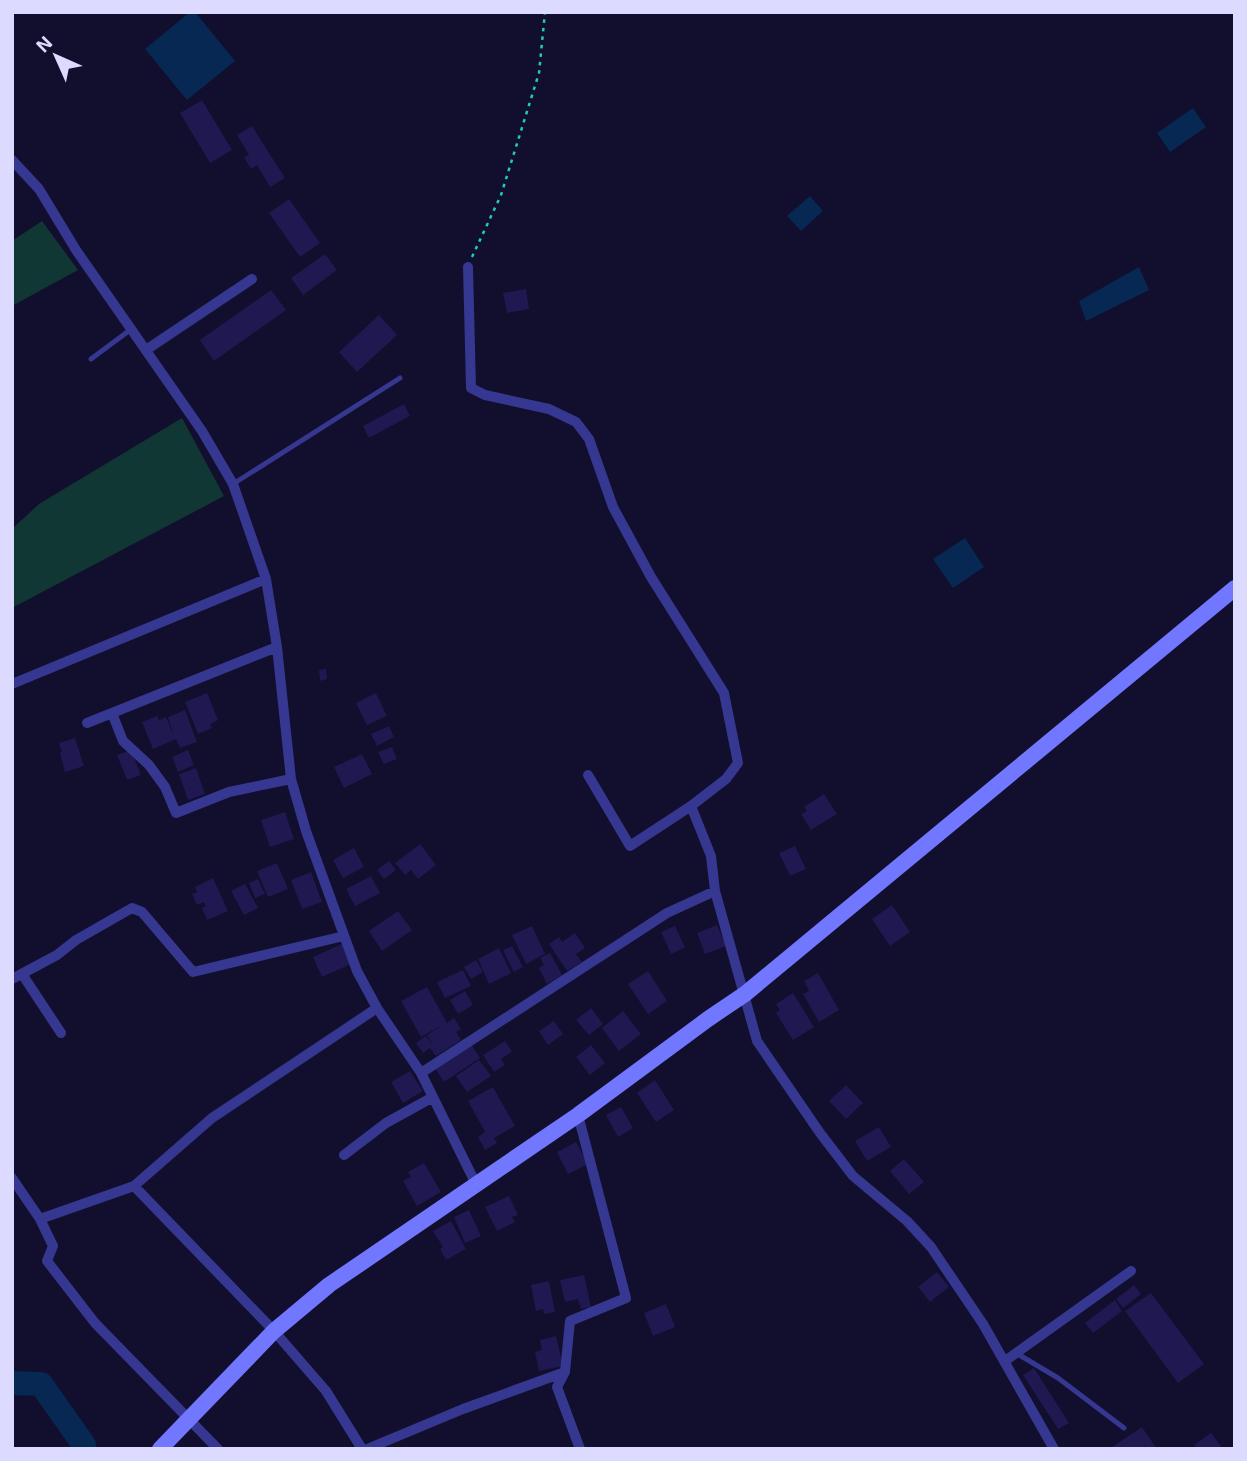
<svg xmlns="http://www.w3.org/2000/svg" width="1247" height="1461" viewBox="0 0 1247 1461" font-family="'Exo 2',sans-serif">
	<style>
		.green { fill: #113734 }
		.water { fill: #072853 }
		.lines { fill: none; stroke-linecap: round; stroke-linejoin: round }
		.river { stroke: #072853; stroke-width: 24 }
		.building { fill: #201850 }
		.path { stroke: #23cab5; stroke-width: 2.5; stroke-dasharray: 3.5 5; stroke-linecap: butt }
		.lane { stroke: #353790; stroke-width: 5 }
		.street { stroke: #353790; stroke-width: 10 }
		.secondary { stroke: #7177ff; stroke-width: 16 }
	</style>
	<rect width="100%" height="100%" fill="#120e2d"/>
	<path class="green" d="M42,221L78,270L12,306V241Z
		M182,418L224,496L12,608V529L39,504Z"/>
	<path class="water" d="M190,12H195L235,61L187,100L145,49Z
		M1193,108L1206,127L1170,152L1157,133Z
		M810,196L823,211L801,231L787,216Z
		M1139,267L1149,290L1086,321L1079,301Z
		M965,538L984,567L953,588L933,559Z"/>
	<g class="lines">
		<path class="river" d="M12,1383L41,1384L84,1445L83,1449"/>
	</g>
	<path class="building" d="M202,100L232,150L210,163L180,113Z
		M252,126L285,178L270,187L257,165L251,169L244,157L249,155L237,135Z
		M289,199L320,243L300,257L269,213Z
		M325,254L337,270L303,295L291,278Z
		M526,289L529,309L507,313L503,293Z
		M271,290L286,310L214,361L200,340Z
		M379,315L397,335L357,372L339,352Z
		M404,404L410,416L369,438L363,426Z
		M326,669L327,679L320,681L319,670Z
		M207,693L218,720L210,724L212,728L198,734L185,702Z
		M376,693L387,716L367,725L356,703Z
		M185,710L197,742L180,748L176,739L153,749L142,722L157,716L159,720L166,717L174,736L168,717Z
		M389,726L394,737L377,746L371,734Z
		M75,738L84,766L65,772L60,753L62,752L59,743Z
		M392,747L397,759L384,764L378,752Z
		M131,750L141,775L127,780L117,755Z
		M188,750L194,765L178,772L172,757Z
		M362,754L372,774L344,788L334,767Z
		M196,768L205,794L188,800L179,774Z
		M824,794L837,814L811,830L801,814L807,811L804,807Z
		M285,812L294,839L270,847L261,820Z
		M420,844L436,865L418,879L411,870L405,875L395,863Z
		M795,846L806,869L790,876L779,853Z
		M354,848L364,867L343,878L333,860Z
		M389,861L396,870L384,879L377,870Z
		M277,863L288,889L268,897L257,871Z
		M311,872L322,902L302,909L291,880Z
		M371,876L380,893L355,906L346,889Z
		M213,878L228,911L207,920L202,908L206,906L204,902L197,905L192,894L197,892L195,887Z
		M258,879L265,894L255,898L249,883Z
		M245,884L258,908L244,915L231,891Z
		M892,905L910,932L890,946L872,919Z
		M398,911L412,930L382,951L369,931Z
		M717,925L726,946L705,954L697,933Z
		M532,926L545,954L526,964L512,935Z
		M675,926L685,947L671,954L661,932Z
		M575,933L585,948L576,954L582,962L567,971L549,944L559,937L562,942Z
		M344,943L353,963L322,977L313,957Z
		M512,946L523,967L514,972L503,950Z
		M499,948L511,973L489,984L478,959Z
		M550,953L562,975L547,984L539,968L544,965L540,958Z
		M476,960L483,972L471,979L464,967Z
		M463,970L471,986L445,998L437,982Z
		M648,971L667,1001L648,1014L628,984Z
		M818,973L839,1010L819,1022L803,994L809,991L804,981Z
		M427,987L447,1023L454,1018L461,1029L456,1032L461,1040L436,1056L430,1048L423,1053L416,1043L426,1036L434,1046L427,1035L444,1024L421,1037L401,1001Z
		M465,991L473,1005L458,1014L450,1000Z
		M793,993L814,1027L793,1040L776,1013L780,1010L776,1004Z
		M591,1008L603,1024L589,1035L576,1020Z
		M623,1011L641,1034L619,1051L602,1028Z
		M554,1021L563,1034L548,1045L539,1031Z
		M505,1041L512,1052L501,1059L505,1065L494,1072L483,1055Z
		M471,1044L480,1058L444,1082L435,1068Z
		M591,1045L605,1063L590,1075L576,1057Z
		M479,1060L491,1076L467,1092L456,1076Z
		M410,1071L423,1091L403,1103L391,1082Z
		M655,1080L674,1110L656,1122L637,1093Z
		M846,1085L863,1103L846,1119L829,1101Z
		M493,1087L515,1126L494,1138L497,1143L485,1150L478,1137L485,1132L468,1101Z
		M621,1107L633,1128L618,1137L606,1115Z
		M879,1127L891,1147L867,1161L855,1141Z
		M576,1142L588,1164L568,1174L557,1152Z
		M904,1159L924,1182L909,1194L890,1171Z
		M424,1163L441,1192L417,1206L403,1181L411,1177L408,1172Z
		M509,1196L518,1215L512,1217L515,1222L497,1231L485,1207Z
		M469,1210L481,1236L465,1243L454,1217Z
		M451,1221L466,1249L446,1260L440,1249L443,1247L433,1231Z
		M937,1272L949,1287L930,1302L918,1287Z
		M584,1275L591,1307L581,1309L578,1299L565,1302L560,1280Z
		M549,1281L555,1312L544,1314L543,1309L536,1311L531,1285Z
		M1134,1285L1141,1294L1123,1308L1116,1299Z
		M1151,1293L1204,1364L1178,1383L1125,1311Z
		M1115,1300L1122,1311L1093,1333L1085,1323Z
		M666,1304L675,1327L653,1336L644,1313Z
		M556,1336L563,1366L539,1371L535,1352L542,1350L540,1340Z
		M1034,1368L1069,1423L1058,1429L1023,1375Z
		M1142,1427L1157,1449H1109Z
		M1211,1433L1223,1449H1198L1194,1445Z"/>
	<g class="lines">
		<path class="path" d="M472,257L501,195L539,73L545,12"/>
		<path class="lane" d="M91,359L130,330
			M233,484L400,378
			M1016,1353L1058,1378L1124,1428"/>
		<path class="street" d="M12,160L39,189L76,250L202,431L233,484L266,579L277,647L291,779L306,831L357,971L377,1008L421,1073L476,1184
			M468,267L471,388L485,395L549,409L576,422L589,439L613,507L651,577L724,693L738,763L726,779L691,806L711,856L715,891L757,1041L820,1133L853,1176L907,1221L931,1247L983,1324L1054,1449
			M146,350L252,279
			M12,684L266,579
			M112,713L123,741L149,765L165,787L176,813L229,792L291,779
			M87,723L277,647
			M588,775L630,846L691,806
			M22,974L61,1033
			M12,979L57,955L76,940L132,908L142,912L193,972L344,936
			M421,1073L667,913L715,891
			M578,1115L626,1298L570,1321L565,1372L557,1387L580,1449
			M344,1155L386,1123L433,1097
			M12,1178L40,1219L53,1246L47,1261L95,1323L218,1449
			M134,1186L274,1331L326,1391L362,1449
			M40,1219L134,1186L212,1118L377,1008
			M1005,1361L1131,1271
			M367,1449L463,1409L565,1372"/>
		<path class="secondary" d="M160,1449L274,1331L329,1285L578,1115L708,1019L745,994L1235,588"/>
	</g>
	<rect width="1247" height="1461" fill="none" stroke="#dcdaff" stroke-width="28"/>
	<g transform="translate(56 56) rotate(315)" stroke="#120e2d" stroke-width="5" paint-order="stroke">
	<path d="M0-5L12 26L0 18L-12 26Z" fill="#dcdaff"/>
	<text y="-10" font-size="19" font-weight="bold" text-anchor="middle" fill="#dcdaff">N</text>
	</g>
</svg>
